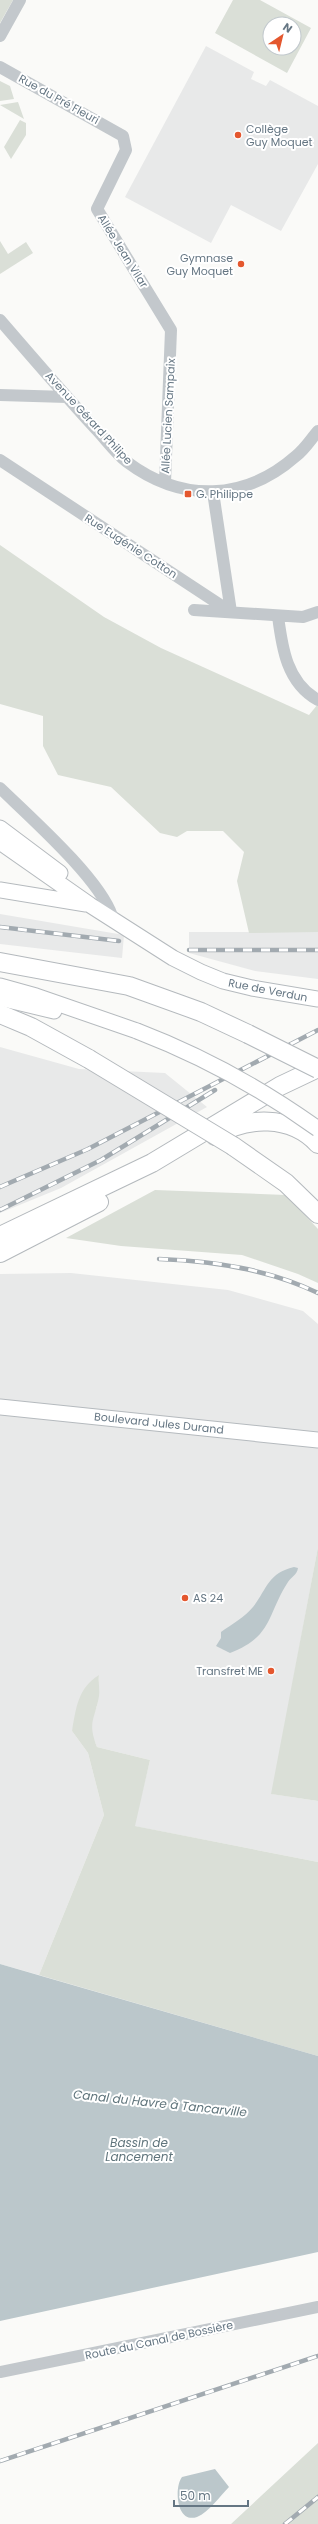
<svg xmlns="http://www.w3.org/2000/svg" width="318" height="2524" viewBox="0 0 318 2524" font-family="Poppins,sans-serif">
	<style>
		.built { fill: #e8e9e9 }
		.green { fill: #dadfd7; fill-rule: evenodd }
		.water { fill: #bbc7cb }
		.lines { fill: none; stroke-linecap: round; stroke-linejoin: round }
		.major-casing { stroke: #b5babe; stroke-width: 17 }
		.highway-casing { stroke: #b4b9bd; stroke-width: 20 }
		.minor { stroke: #c3c8cc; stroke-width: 12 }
		.major { stroke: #fff; stroke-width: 15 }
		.highway { stroke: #fff; stroke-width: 18 }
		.rail-casing { stroke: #a2aab0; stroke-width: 4.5 }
		.rail { stroke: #fff; stroke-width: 3; stroke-dasharray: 9; stroke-linecap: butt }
		.major-bridge-casing { stroke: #b5babe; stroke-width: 17; stroke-linecap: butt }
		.highway-bridge-casing { stroke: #b4b9bd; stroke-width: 20; stroke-linecap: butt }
		.major-bridge { stroke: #fff; stroke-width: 15 }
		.highway-bridge { stroke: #fff; stroke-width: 18 }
		.poi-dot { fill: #e4572e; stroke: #fff; stroke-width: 1.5 }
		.labels { text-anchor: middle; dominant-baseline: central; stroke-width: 4; stroke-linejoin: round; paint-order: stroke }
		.street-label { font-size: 11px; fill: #657683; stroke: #fff }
		.poi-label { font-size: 11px; fill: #657683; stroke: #fff; text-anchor: start }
		.water-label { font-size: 12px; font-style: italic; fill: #60757c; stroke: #fff }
	</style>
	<rect width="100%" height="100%" fill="#fafaf8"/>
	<path class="built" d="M206,46L254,72L251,79L266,86L270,80L318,106V164L281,231L231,205L211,243L125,197Z
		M0,914L124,935L122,958L0,944Z
		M189,932H318V979L255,971L189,953Z
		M0,1047L79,1069L165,1073L207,1107L61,1188L0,1213Z
		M71,1273L228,1290L303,1311L318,1324V1547L272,1794L318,1801V1862L134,1826L150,1760L97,1747L91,1733V1721L97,1706L99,1675L72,1731L88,1753L104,1815L39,1975L0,1964V1274Z"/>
	<path class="green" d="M0,0H13L0,23Z
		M233,0H260L311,28L287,73L215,33ZM270,24H294V48H270Z
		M0,81L10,86L14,99L0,101Z
		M18,102L24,119L0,105Z
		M20,120L26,123V135L11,159L4,147Z
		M0,241L8,254L26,242L33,253L0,274Z
		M0,545L104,617L161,648L309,715L318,704V932L249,933L237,881L244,852L223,831H187L177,837L160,833L111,787L58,775L43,746V716L0,704Z
		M155,1190L286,1195L318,1229V1283L298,1274L242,1255L121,1246L66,1238Z
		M318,1547V1801L271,1794Z
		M99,1675C98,1682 100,1689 99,1696C95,1720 87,1721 97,1747L150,1760L135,1826L318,1862V2056L39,1975L104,1815L88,1753L72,1731C76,1708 78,1688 99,1675Z
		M318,2443V2524H231Z"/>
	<path class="water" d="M294,1567L298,1568C297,1575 291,1577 288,1582C267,1614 273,1637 230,1653L216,1646L221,1638V1632C232,1624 245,1617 253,1607C267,1589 268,1573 294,1567Z
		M0,1964L318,2056V2252L0,2321Z
		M215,2469L229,2487C220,2496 209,2512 197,2517C176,2524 174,2487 182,2477Z"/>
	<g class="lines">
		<defs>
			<path id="major" d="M0,828L60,873
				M0,842L90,905L173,958L201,972L223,981L252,988L318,999
				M0,890L86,904
				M0,986L36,996L137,1031
				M0,998L54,1011
				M0,1407L318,1440"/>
			<path id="highway" d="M0,962L129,986L201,1012L248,1034
				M0,1014L31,1027L89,1059
				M215,1136C247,1116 291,1115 318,1144
				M233,1146L286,1183L318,1214
				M0,1236L152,1163L280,1086L318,1068
				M0,1253L99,1202"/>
		</defs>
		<use href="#major" class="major-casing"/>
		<use href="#highway" class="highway-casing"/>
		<path class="minor" d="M0,36L20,0
			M0,67L123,136L126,150L97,209L171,330L165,482
			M0,320C31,356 62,392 94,427C105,438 115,453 127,462C182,503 245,501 296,456C305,449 311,439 318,431
			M0,395L67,397
			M0,460L231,612
			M213,492L231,612
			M194,610L303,617L318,612
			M278,616C282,648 287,683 318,700
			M0,788C30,817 100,879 112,916
			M0,2372L318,2307"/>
		<use href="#major" class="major"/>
		<use href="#highway" class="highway"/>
		<defs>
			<path id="rail" d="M0,927L119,941
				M189,950H318
				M0,1187L88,1149L318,1030
				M0,1210L101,1160L215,1090
				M159,1259C214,1261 268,1269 318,1293
				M0,2461L318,2356
				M285,2524L318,2497"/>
		</defs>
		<use href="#rail" class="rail-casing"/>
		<use href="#rail" class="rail"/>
		<defs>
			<path id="major-bridge" d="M137,1031C202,1056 261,1088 318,1129"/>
			<path id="highway-bridge" d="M248,1034L318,1069
				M89,1059L233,1146"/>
		</defs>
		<use href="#major-bridge" class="major-bridge-casing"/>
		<use href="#highway-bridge" class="highway-bridge-casing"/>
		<use href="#major-bridge" class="major-bridge"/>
		<use href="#highway-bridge" class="highway-bridge"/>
	</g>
	<g class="poi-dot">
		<circle cx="238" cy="135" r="4"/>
		<circle cx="241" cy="264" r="4"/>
		<rect x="184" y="490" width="8" height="8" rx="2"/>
		<circle cx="185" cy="1598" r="4"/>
		<circle cx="271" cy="1671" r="4"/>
	</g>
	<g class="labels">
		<g class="street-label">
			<text transform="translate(59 99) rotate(29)">Rue du Pré Fleuri</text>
			<text transform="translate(123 251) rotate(58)">Allée Jean Vilar</text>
			<text transform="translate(168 416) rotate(-87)">Allée Lucien Sampaix</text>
			<text transform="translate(89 418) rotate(47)">Avenue Gérard Philipe</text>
			<text transform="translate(131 546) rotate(33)">Rue Eugénie Cotton</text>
			<text transform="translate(268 990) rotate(11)">Rue de Verdun</text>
			<text transform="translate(159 1423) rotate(6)">Boulevard Jules Durand</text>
			<text transform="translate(159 2340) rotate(-12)">Route du Canal de Bossière</text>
		</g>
		<g class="poi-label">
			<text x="246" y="129">Collège<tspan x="246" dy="13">Guy Moquet</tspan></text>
			<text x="233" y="258" text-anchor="end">Gymnase<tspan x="233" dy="13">Guy Moquet</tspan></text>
			<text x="196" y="494">G. Philippe</text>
			<text x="193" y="1598">AS 24</text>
			<text x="263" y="1671" text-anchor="end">Transfret ME</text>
		</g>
		<g class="water-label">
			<text transform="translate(160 2103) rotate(6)">Canal du Havre à Tancarville</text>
			<text x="139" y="2142">Bassin de<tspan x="139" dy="14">Lancement</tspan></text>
		</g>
	</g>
	<g transform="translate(282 36) rotate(35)"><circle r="19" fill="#ffffff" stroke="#c1c8cd"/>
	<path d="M0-3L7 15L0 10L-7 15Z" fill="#e4572e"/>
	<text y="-6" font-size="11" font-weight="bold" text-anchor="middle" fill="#657683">N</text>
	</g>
	<path d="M174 2500v6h74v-6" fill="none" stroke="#657683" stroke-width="2"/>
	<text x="180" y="2500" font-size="12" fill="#657683" stroke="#ffffff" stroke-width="3" paint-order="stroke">50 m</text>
</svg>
